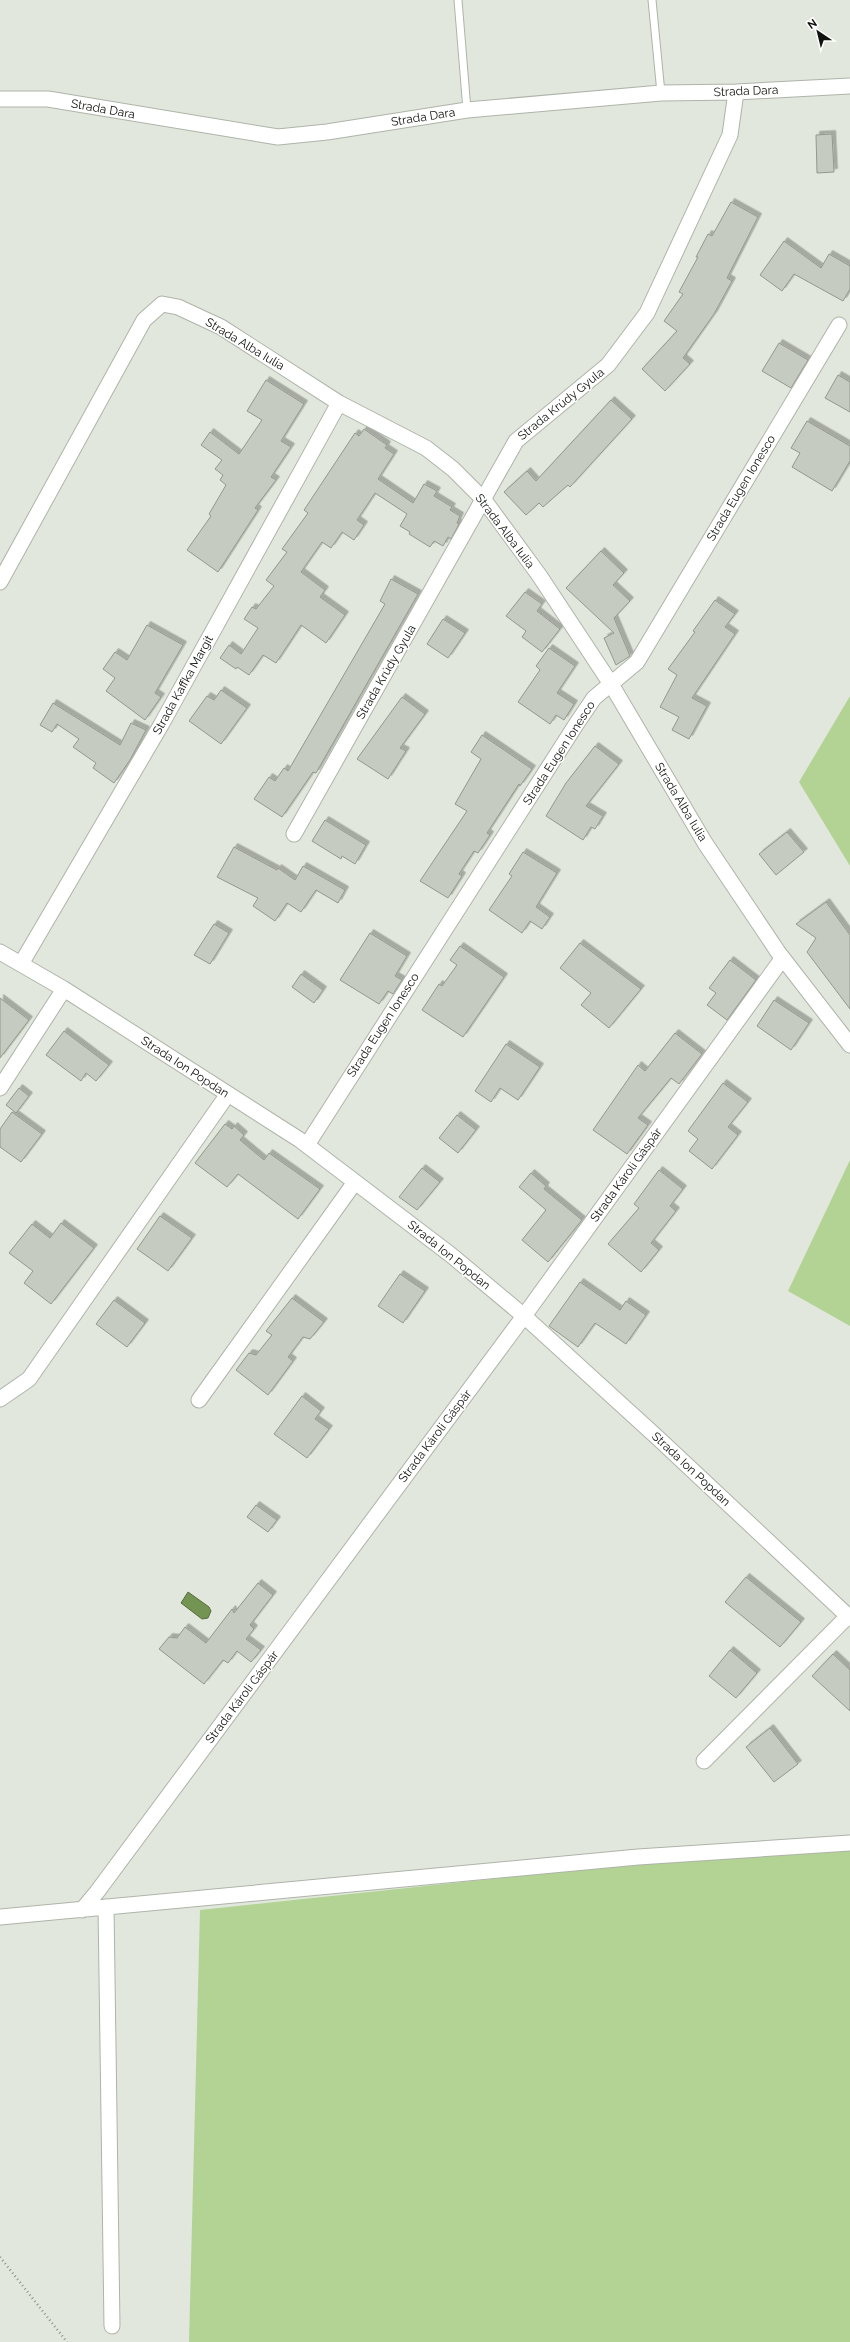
<svg xmlns="http://www.w3.org/2000/svg" width="850" height="2342" viewBox="0 0 850 2342" font-family="Raleway,sans-serif">
	<style>
		.green { fill: #b3d395 }
		.water { fill: #739453; stroke: #566d3f }
		.building { fill: #c5cbc0; stroke: #93988e; filter: url(#shadow) }
		.lines { fill: none; stroke-linecap: round; stroke-linejoin: round }
		.service-casing { stroke: #aeb4a9; stroke-width: 9 }
		.minor-casing { stroke: #aeb4a9; stroke-width: 17 }
		.path { stroke: #8e928a; stroke-width: 2.5; stroke-dasharray: 1 3; stroke-linecap: butt }
		.service { stroke: #fff; stroke-width: 7 }
		.minor { stroke: #fff; stroke-width: 15 }
		.labels { text-anchor: middle; dominant-baseline: central; stroke-width: 3; stroke-linejoin: round; paint-order: stroke }
		.street-label { font-size: 12px; fill: #11130f; stroke: #fff }
	</style>
	<defs>
		<filter id="shadow"><feDropShadow dx="3.5" dy="-3.5" stdDeviation="0" flood-color="#0004"/></filter>
	</defs>
	<rect width="100%" height="100%" fill="#e1e7dc"/>
	<path class="green" d="M850,696V866L799,782Z
		M850,1160V1326L788,1291Z
		M850,1841V2342H189L200,1910Z"/>
	<path class="water" d="M188,1592L209,1607L211,1611L208,1618L202,1619L181,1603Z"/>
	<path class="building" d="M832,134L834,172L817,173L816,135Z
		M731,202L758,217L727,278L732,281L714,314L683,358L690,364L665,391L642,369L677,331L664,321L683,294L679,292L698,257H696L708,234L712,236Z
		M784,241L821,268L829,254L850,266V289L843,301L794,274L782,291L760,275Z
		M779,343L808,360L791,388L762,371Z
		M838,375L850,382V412L825,398Z
		M266,380L304,404L281,441L291,447L271,477L276,480L255,508L258,510L218,572L187,550L211,516L209,514L226,485L220,480L223,475L215,469L222,460L201,445L210,432L239,454L262,420L247,411Z
		M611,400L632,419L570,487L568,485L543,507L539,503L526,515L504,492L527,471L536,481Z
		M807,421L850,446V461L832,491L792,467L800,453L791,448Z
		M364,429L387,445L385,448L394,454L378,479L413,503L424,484L437,491L434,496L452,507L450,510L460,516L457,523L459,524L451,539L448,537L443,546L434,541L430,547L409,534L410,532L400,526L407,514L375,493L357,520L364,525L354,540L342,532L331,548L322,542L301,572L325,590L320,597L345,615L326,643L301,625L276,663L263,655L249,675L237,667L236,669L220,658L229,645L241,654L258,628L244,619L252,607L256,609L274,586L266,580L287,552L282,549L308,513L304,510L355,433L359,436Z
		M601,551L624,573L613,585L630,601L614,618L630,656L616,665L604,638L614,633L566,588Z
		M391,579L418,594L316,773L313,772L282,817L254,799L269,777L275,781L284,768L288,771L385,604L380,601Z
		M525,592L542,604L537,611L560,629L542,652L522,637L526,631L506,616Z
		M715,600L735,614L725,627L735,634L692,698L707,706L689,739L672,730L679,717L660,707L677,675L668,669L695,632L693,631Z
		M443,619L465,633L448,658L427,644Z
		M147,625L183,645L155,693L161,697L145,720L106,691L115,678L103,669L115,652L127,660Z
		M549,648L575,666L557,693L574,704L564,720L556,715L550,724L518,702L540,670L536,666Z
		M221,690L247,708L221,744L189,721L207,696L214,700Z
		M402,697L425,714L400,748L406,751L388,779L357,759Z
		M53,703L120,745L131,723L146,730L130,760L114,783L93,768L96,763L73,747L79,739L57,724L52,732L40,725Z
		M482,735L532,769L520,786L519,784L487,833L490,835L478,853L474,851L459,874L462,876L448,898L420,881L467,811L455,804L481,759L471,752Z
		M595,746L619,764L586,806L603,816L595,829L591,827L583,840L546,816L566,783Z
		M325,820L366,845L355,864L342,856L341,859L312,841Z
		M787,832L804,852L776,875L759,854Z
		M234,847L277,870L278,868L295,880L303,866L345,890L338,903L316,890L301,912L287,903L275,921L253,906L258,898L217,877Z
		M523,852L557,873L536,907L550,917L542,929L530,921L522,933L489,910L512,876L509,874Z
		M826,902L850,935V1009L807,952L816,938L796,924Z
		M214,924L229,933L210,964L194,955Z
		M370,933L407,956L395,976L402,980L393,994L388,991L379,1004L340,980Z
		M580,943L641,989L609,1028L581,1005L591,993L560,968Z
		M460,946L504,977L463,1037L422,1010L439,984L442,986L457,965L450,960Z
		M730,960L756,980L727,1020L707,1005L716,993L709,988Z
		M301,974L323,990L314,1003L292,987Z
		M0,998L29,1020L0,1058Z
		M774,1000L809,1023L791,1050L757,1026Z
		M64,1031L109,1065L96,1081L86,1073L81,1081L46,1055Z
		M675,1033L702,1054L679,1084L671,1078L638,1118L648,1125L627,1154L593,1130L638,1065L645,1071Z
		M506,1044L540,1067L518,1100L500,1088L491,1102L475,1091Z
		M723,1083L748,1102L728,1127L738,1135L712,1169L689,1151L698,1139L688,1131Z
		M19,1088L29,1096L16,1113L6,1105Z
		M12,1112L42,1134L21,1162L0,1147V1129Z
		M457,1115L476,1130L458,1153L439,1138Z
		M225,1124L232,1129L234,1126L244,1135L240,1140L264,1160L269,1153L320,1189L298,1219L238,1174L227,1187L195,1163Z
		M422,1168L440,1182L417,1210L399,1197Z
		M659,1170L683,1189L670,1206L676,1211L651,1243L659,1250L641,1272L608,1244L639,1208L634,1204Z
		M531,1173L546,1186L544,1189L582,1220L548,1262L522,1240L546,1210L519,1187Z
		M160,1216L192,1238L168,1271L137,1249Z
		M61,1223L94,1248L51,1304L24,1283L33,1271L9,1253L32,1224L50,1238Z
		M400,1274L425,1291L403,1323L378,1306Z
		M580,1282L620,1310L626,1301L646,1315L626,1344L595,1323L578,1347L549,1326Z
		M292,1298L324,1322L310,1339L303,1337L288,1357L293,1361L268,1395L236,1370L249,1353L256,1355L272,1335L266,1331Z
		M114,1300L145,1323L127,1347L96,1324Z
		M302,1396L321,1411L315,1419L329,1429L307,1458L274,1434Z
		M256,1505L277,1520L268,1532L247,1517Z
		M746,1577L801,1622L780,1647L725,1602Z
		M258,1583L273,1595L250,1625L254,1629L246,1639L261,1650L251,1662L237,1651L228,1663L223,1660L204,1684L159,1649L169,1637L177,1638L185,1627L206,1643L232,1609L234,1613Z
		M730,1650L757,1673L736,1698L709,1676Z
		M833,1654L850,1670V1711L812,1676Z
		M770,1728L798,1764L774,1782L746,1747Z"/>
	<g class="lines">
		<defs>
			<path id="service" d="M458,0L467,110
				M652,0L661,93"/>
			<path id="minor" d="M0,99H48L278,137L327,132L467,110L661,93L736,92L850,86
				M0,582L144,320L162,304L178,307L221,327L339,403L426,448L453,469L484,500L539,575L611,684L705,843L778,952L850,1045
				M294,834L516,441L608,365L647,313L730,135L736,92
				M0,952L64,989L300,1140L451,1255L524,1316L659,1439L850,1618
				M21,964L161,725L339,403
				M0,1088L64,989
				M307,1145L577,723L594,698L637,662L839,325
				M0,1399L29,1379L228,1094
				M199,1400L355,1182
				M704,1761L848,1616
				M106,1907L112,2326
				M82,1910L97,1892L524,1316L782,959
				M0,1917L638,1857L850,1843"/>
		</defs>
		<use href="#service" class="service-casing"/>
		<use href="#minor" class="minor-casing"/>
		<path class="path" d="M0,2257L67,2342"/>
		<use href="#service" class="service"/>
		<use href="#minor" class="minor"/>
	</g>
	<g class="labels">
		<g class="street-label">
			<text transform="translate(746 91) rotate(-2)">Strada Dara</text>
			<text transform="translate(103 109) rotate(10)">Strada Dara</text>
			<text transform="translate(423 117) rotate(-9)">Strada Dara</text>
			<text transform="translate(245 344) rotate(31)">Strada Alba Iulia</text>
			<text transform="translate(561 404) rotate(-39)">Strada Krúdy Gyula</text>
			<text transform="translate(741 488) rotate(-59)">Strada Eugen Ionesco</text>
			<text transform="translate(505 531) rotate(53)">Strada Alba Iulia</text>
			<text transform="translate(386 672) rotate(-60)">Strada Krúdy Gyula</text>
			<text transform="translate(183 685) rotate(-61)">Strada Kaffka Margit</text>
			<text transform="translate(559 753) rotate(-57)">Strada Eugen Ionesco</text>
			<text transform="translate(681 802) rotate(59)">Strada Alba Iulia</text>
			<text transform="translate(383 1025) rotate(-57)">Strada Eugen Ionesco</text>
			<text transform="translate(185 1067) rotate(33)">Strada Ion Popdan</text>
			<text transform="translate(626 1175) rotate(-54)">Strada Károli Gáspár</text>
			<text transform="translate(449 1255) rotate(39)">Strada Ion Popdan</text>
			<text transform="translate(435 1436) rotate(-53)">Strada Károli Gáspár</text>
			<text transform="translate(691 1469) rotate(43)">Strada Ion Popdan</text>
			<text transform="translate(242 1697) rotate(-53)">Strada Károli Gáspár</text>
		</g>
	</g>
	<g transform="translate(818 32) rotate(325)" stroke="#ffffff" stroke-width="3" paint-order="stroke">
	<path d="M0-3L7 15L0 10L-7 15Z" fill="#11130f"/>
	<text y="-6" font-size="11" font-weight="bold" text-anchor="middle" fill="#11130f">N</text>
	</g>
</svg>
